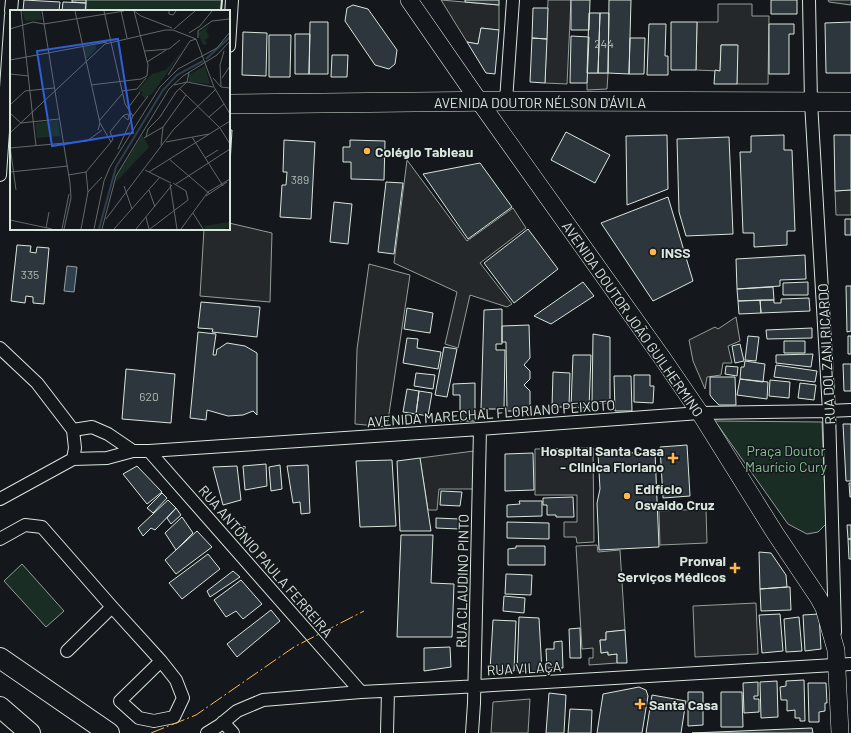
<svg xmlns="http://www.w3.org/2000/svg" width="851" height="733" viewBox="0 0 851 733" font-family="Barlow,sans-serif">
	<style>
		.green { fill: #1a2d24; stroke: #939e99 }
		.parking { fill: #24282b; stroke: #939e99 }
		.water { fill: #2f3f4d; stroke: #939e99 }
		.building { fill: #2c363c; stroke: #d8e6dc }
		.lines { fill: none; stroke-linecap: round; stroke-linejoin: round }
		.minor-casing { stroke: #d8e6dc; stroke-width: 14 }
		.secondary-casing { stroke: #d8e6dc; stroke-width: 18 }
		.primary-casing { stroke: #d8e6dc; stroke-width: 20 }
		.trunk-casing { stroke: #d8e6dc; stroke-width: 22 }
		.minor { stroke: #14181c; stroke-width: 12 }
		.secondary { stroke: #14181c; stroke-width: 17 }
		.primary { stroke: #14181c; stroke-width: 19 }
		.trunk { stroke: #14181c; stroke-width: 20 }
		.wall { stroke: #d8e6dc; stroke-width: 2 }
		.power { stroke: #ffb74d; stroke-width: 1; stroke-dasharray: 14 3 2 3; stroke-linecap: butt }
		.poi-dot { fill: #ffb74d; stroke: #14181c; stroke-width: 1.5 }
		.labels { text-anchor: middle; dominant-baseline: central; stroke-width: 3; stroke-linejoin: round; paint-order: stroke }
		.number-label { font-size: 12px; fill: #adbab4 }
		.street-label { font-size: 14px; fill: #d8e6dc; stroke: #14181c }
		.poi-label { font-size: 14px; font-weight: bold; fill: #d8e6dc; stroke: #14181c; text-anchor: start }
		.park-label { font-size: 14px; fill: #8ac095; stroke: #14181c }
		.inset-river { fill: none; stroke: #2f3f4d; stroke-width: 2 }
		.inset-road { fill: none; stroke: #626a69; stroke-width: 1 }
		.view { fill: #305dd8; fill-opacity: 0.15; stroke: #305dd8; stroke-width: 2 }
		.inset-edge { fill: none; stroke: #d8e6dc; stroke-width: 2 }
	</style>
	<rect width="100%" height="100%" fill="#14181c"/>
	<path class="green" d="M86,0H222L221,11H86Z
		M715,421L822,422L826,524L818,532L807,534L788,524Z
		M22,564L64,611L46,627L4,581Z"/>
	<path class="parking" d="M441,0L499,5V30L481,28L478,44L467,42Z
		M548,0H571L567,84L545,83Z
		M828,0H851V5L829,2Z
		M718,4H752V16H769L768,84H737V45H721L720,71L696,70L697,22H718Z
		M587,73H608L607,89L587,90Z
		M407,160L467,241L513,208L526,228L480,263L512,304L507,307L470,295L458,348L445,344L457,292L394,263Z
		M851,190V215H836L835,191Z
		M229,223L272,233L270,302L200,296L204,229H229Z
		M369,264L410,275L387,427L355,424L357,349Z
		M736,317L740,341L728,346L732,363H723L721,375L707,377L705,389L693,361L689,340L715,327L718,329Z
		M593,448L594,542L577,543L576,537H564V522H577V495H535V449Z
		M474,451V489H439L437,510H428L420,458Z
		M706,509L707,543L660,545L659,511Z
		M597,545L598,552L620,550L625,630L606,632V640H600L601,653L608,652V655L617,654V663L589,665V658H593V648L582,649L576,546Z
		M756,603L758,654L695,657L693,606Z
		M530,699L528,733H491L493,702Z"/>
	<path class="water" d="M67,266L77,267L74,292L64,291Z"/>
	<path class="building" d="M24,0L60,2L59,11H23Z
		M72,0H86V3L72,2Z
		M465,0H499V5L465,2Z
		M571,0H590L589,30H571Z
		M609,0H631L629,74L608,73Z
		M771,0H797V14H771Z
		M63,2L86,3L85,11H62Z
		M353,5L368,9L397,50L395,64L389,69L375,65L345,21L347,8Z
		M533,8H548L547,39L532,38Z
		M589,13H600L598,73H587Z
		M600,13H609L608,73H598Z
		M310,22H328V74H309Z
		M671,22H697L696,70H671Z
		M851,22V73H826L825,23Z
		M649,24H666L665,56H668V75H647Z
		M769,24H794V34H789V74H769Z
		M481,28L499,30L495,74L486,73L467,42L478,44Z
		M243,32L267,33L266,76L242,75Z
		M295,34H310L309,74H295Z
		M269,35H291L290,77H269Z
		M571,36L589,37L587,83H570Z
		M532,38L547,39L545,83L530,82Z
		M630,38H645L644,74H629Z
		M721,45H738L737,84H714L715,70L720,71Z
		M332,55H348L347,77H331Z
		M229,130H232L230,164H229Z
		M566,132L610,155L595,183L551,160Z
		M667,135L668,189L627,205L626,136Z
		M784,135V150H792L795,231H787V245L754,247V233H743L740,152H751V136Z
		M834,135H851V190L835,191Z
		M729,137L733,234L686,236L679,212L677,139Z
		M284,140L315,142L311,219L280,217L282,185H286L287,172H283Z
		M350,140L385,141L384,180L351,179V162H343V147H350Z
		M480,163L512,207L468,239L423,174Z
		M386,182L403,183L394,254L378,252Z
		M668,197L693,281L653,301L601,223Z
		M334,202L352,204L348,244L330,242Z
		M845,219H851V235H845Z
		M528,229L558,269L514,303L484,263Z
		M17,245L31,246L30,252L36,253L37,247L49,248L44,304L33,303V297L26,296L25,303L11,301Z
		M805,255L806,279L780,280V286L737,289L736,259Z
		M583,282L594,296L551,324L534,316Z
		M808,282V295H783V283Z
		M846,286H851V331L847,332Z
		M773,287L774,300L738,301L737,289Z
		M809,298L810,311L761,313L760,300H774V303H781V299Z
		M760,300L761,313L739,314L738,301Z
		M201,302L260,307L257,337L212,332L213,329L198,328Z
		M407,308L433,313L430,333L404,329Z
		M502,309V344H496V350H505L504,409H481L484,310Z
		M529,325L530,358L524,365L530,371V379L524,385L530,391V411H507L506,342H502V326Z
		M812,328V338L767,339L766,330Z
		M198,332L216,334L213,355H216L217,349H218L227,343L245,346L257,353V415L253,411L243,415L228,416L207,410L206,420L190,418Z
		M593,334L610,337V403H592Z
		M748,336L759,337L756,361L745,360Z
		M848,336H851V354H848Z
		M407,338L418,339L417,348L441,352L438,369L403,363Z
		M784,341H805V353H784Z
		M740,344L744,361L735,363L732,346Z
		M444,347L457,349L447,397L435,395Z
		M813,354L811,367L776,363V355Z
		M573,355H591L589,408L571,407Z
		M745,361L765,364L763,382L740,379L741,367H744Z
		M843,364H851V391H844Z
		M776,365L817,371L815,382L774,377Z
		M726,366L738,367L737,376L725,374Z
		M126,369L175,374L171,423L122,419Z
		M553,372L570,373L569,407H552Z
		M416,373L435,375L433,389L414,386Z
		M634,375H650V386H654L653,403L634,402Z
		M614,376H631L632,411H615Z
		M710,377H735L736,405H719L713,399L710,395Z
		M740,379L768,382L767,399L737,395Z
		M770,380L790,382L789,398L769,396Z
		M475,383V421H460V395H453V384Z
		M800,383L816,385L814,400L798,398Z
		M407,389L419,391L416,414L403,412Z
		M419,391L432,393L428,416L416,414Z
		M843,424H851V481H846Z
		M687,445L690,496L663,498L660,447Z
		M655,452L659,547L599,550L597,503L600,489L598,454Z
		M533,453L534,490L505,491V454Z
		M420,458L431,531H400L397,461Z
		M392,460L396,526L360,527L356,461Z
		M266,464L267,486L245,490L243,466Z
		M280,465L282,489L271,491L269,467Z
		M308,465L310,513L301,514L300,502L293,503L287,466Z
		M137,466L162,492L147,504L123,474Z
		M237,466L241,500L223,505L213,467Z
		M849,483H851V497H850Z
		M441,491L462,492L460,506L440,505Z
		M162,493L167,498L153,513L147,508Z
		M573,497L574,517H556V515H547V505H543V498Z
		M168,500L176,508L155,530L151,528L143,536L138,528Z
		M519,501H542V516L507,517V505L520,504Z
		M176,508L181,515L171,524L167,518Z
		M182,517L193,533L176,550L165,533Z
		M436,518L459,519V529L436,528Z
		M507,522L549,523V539L507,538Z
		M847,525H851V539H848Z
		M197,531L212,547L176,574L165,560Z
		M401,535H433L431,583L454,584L452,637H397Z
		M848,539H851V559H849Z
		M516,546H545V565H508V549L516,548Z
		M759,552L771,553L786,575L787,587L760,589Z
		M208,554L220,569L182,599L169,583Z
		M233,571L240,577L210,597L207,591Z
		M506,574L532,575L531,595L505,594Z
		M241,580L262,604L243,619L236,611L226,617L214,600Z
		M787,587H790L791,610L761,611L760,589Z
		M504,596L525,598L524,613L503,611Z
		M271,610L280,621L237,657L227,644Z
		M780,614L783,651L762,653L759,615Z
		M819,614L821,649L805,651L803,615Z
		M519,617L539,618L542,672L517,671Z
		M799,617L802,651L786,652L784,619Z
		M493,620L516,621L514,671L490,670Z
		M580,628L581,658H570L569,629Z
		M625,630L627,663H617V654L608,655V652L601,653L600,640H606V632Z
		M562,641L563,668H547L546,649H554V642Z
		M450,647L451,667L424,671V648Z
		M804,680L805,721H800V718H795V710L787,711V700H781L780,687L786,686V681Z
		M777,681L778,717L761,718L760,682Z
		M758,682V696H754V699H759V712L744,713L743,683Z
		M808,683H826L827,703H825V711L819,712V722H809Z
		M639,687L646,690L648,696L642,733H597L603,694Z
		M688,692H703V725L688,726Z
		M721,692H742L743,727H721Z
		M549,693L566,695L564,733H546Z
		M652,695L686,701L681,733H646Z
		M570,709L592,710L591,733H568Z
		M812,728L813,733H692Z"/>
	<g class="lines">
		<defs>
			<path id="minor" d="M809,0L811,102L829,411L835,632
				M11,11L12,0
				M229,46L232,0
				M506,101L513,0
				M0,175L11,15
				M0,348L37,383L73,430L75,448L73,459
				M133,451H149L480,429L700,413L829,411L851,410
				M149,451L361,692
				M0,499L73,459L107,458L133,451L108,434L92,427L73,430
				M0,539L25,525L42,527L112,607L161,661L176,680L183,698L174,717L154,721L139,718L120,701L161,661
				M67,651L112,607
				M223,722L233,733
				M207,733L220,725L237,711L263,700L361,692L461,687L851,664
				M387,733L388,691
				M472,733L474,703L480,429"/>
			<path id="secondary" d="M409,0L479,101L663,359L700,413L775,533L818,597L824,608L836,650L840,733"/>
			<path id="primary" d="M0,103H11
				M229,104L506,101L851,102"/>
			<path id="trunk" d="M0,658L109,733
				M0,707L30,733"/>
		</defs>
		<use href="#minor" class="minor-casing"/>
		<use href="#secondary" class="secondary-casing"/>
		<use href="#primary" class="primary-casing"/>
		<use href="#trunk" class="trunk-casing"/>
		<use href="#minor" class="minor"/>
		<use href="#secondary" class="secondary"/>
		<use href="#primary" class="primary"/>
		<use href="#trunk" class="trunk"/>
		<path class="wall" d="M221,11L222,0"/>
		<path class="power" d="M151,733L196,715L294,647L364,611"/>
	</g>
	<g class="poi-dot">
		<circle cx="367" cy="151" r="4"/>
		<circle cx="653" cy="252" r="4"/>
		<path d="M671 452h4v4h4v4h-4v4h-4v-4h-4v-4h4z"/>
		<circle cx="627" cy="496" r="4"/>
		<path d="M733 562h4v4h4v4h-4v4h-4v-4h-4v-4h4z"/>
		<path d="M638 698h4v4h4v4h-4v4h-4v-4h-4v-4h4z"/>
	</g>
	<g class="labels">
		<g class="number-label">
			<text x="604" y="43">244</text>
			<text x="300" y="179">389</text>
			<text x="30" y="274">335</text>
			<text x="149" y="396">620</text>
		</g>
		<g class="street-label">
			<text x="540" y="102">AVENIDA DOUTOR NÉLSON D'ÁVILA</text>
			<text transform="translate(633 319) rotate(55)">AVENIDA DOUTOR JOÃO GUILHERMINO</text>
			<text transform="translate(826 354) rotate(-93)">RUA DOLZANI RICARDO</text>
			<text transform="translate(491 413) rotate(-4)">AVENIDA MARECHAL FLORIANO PEIXOTO</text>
			<text transform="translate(266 561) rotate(49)">RUA ANTÔNIO PAULA FERREIRA</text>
			<text transform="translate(462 581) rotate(-89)">RUA CLAUDINO PINTO</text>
			<text transform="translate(524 668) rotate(-3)">RUA VILAÇA</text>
		</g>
		<g class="poi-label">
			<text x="375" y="151">Colégio Tableau</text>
			<text x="661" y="252">INSS</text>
			<text x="664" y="450" text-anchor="end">Hospital Santa Casa<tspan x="664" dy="16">- Clinica Floriano</tspan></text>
			<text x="635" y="488">Edifício<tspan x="635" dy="16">Osvaldo Cruz</tspan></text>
			<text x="726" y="560" text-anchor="end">Pronval<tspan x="726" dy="16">Serviços Médicos</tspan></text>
			<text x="649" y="704">Santa Casa</text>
		</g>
		<g class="park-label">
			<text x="786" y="450">Praça Doutor<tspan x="786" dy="16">Maurício Cury</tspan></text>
		</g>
	</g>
	<g transform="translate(10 10)">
		<rect width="220" height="220" fill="#14181c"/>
		<path d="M12,1H30L32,10L15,11ZM200,15L196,20L199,27L195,30L197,34L193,35L188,23ZM86,35V39L76,49L74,37ZM174,39L142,84L135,88L131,85L133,81L129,82V79L138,68L142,64L156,60ZM195,56L200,74L179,72L178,65ZM48,110L50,126L27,128L25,113ZM132,125L139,137L106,172L107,165ZM220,212V216L214,219H195L194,216Z" fill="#1a2d24"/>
		<path class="inset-river" d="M196,49L220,27M89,219L106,157L153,80L167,65L193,51"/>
		<path class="inset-road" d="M11,1L26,136M32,1L60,173L61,188L54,219M65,1L90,113M94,1L115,94L123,106M111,1L117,28M124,1L131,6L162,18M159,1V4L163,5L166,1M0,19L23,12L34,14L114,1M164,19L185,1M179,23L190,16L202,1M188,28V21L202,11L219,9M135,41L159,39L170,30M0,50L97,32M137,52L156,40M0,64L19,66M158,65L180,31L186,29M203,68L211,77L220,78M212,68L220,56M81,75L131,69L137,66L138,55L124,1M164,75L177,72L179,62M211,77L210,55L214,41M170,79L210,118L220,134M112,81L127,79L136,68M0,95L15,81L44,78M118,98L130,82M0,103L11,113L49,109M123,106L138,86M199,107L214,94M89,111L112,84M88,120L90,113L101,132M0,123L95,34L155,20H163L186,29L204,77L220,104M136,127L138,119L150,107L166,82L177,72L203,77M182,127L213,176M134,128L153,117L176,85M156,132L199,124M151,135L153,117M0,136L6,180M0,138L77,131L92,120M108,139L123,106M195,148L208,140M159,149L200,184M135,160L161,173M0,162L58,156M139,162L220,111M58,165L76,162M160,174L167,219M166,174L220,139M114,176L122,199M139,180L145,197M78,182L92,167M196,186L217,172M111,189L164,119L205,80M183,203L193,219M136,207L139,219M96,209L111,189M0,210L42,219M36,218L39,202M52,219L59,184M71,219L78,182L76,162L101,132L103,129L100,122L113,106L114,105L118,104L119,108L118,110L113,106M84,219L94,171L100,157L150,77L168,59L207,38L220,22M92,219L106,166L159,79L173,66L207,45L220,31M104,219L150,167M126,219L162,175M140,219L178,190L176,181L163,173M171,219L198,182L220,169"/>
		<path class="view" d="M108,29L123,123L42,136L27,41Z"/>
		<rect width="220" height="220" class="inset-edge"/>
	</g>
</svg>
